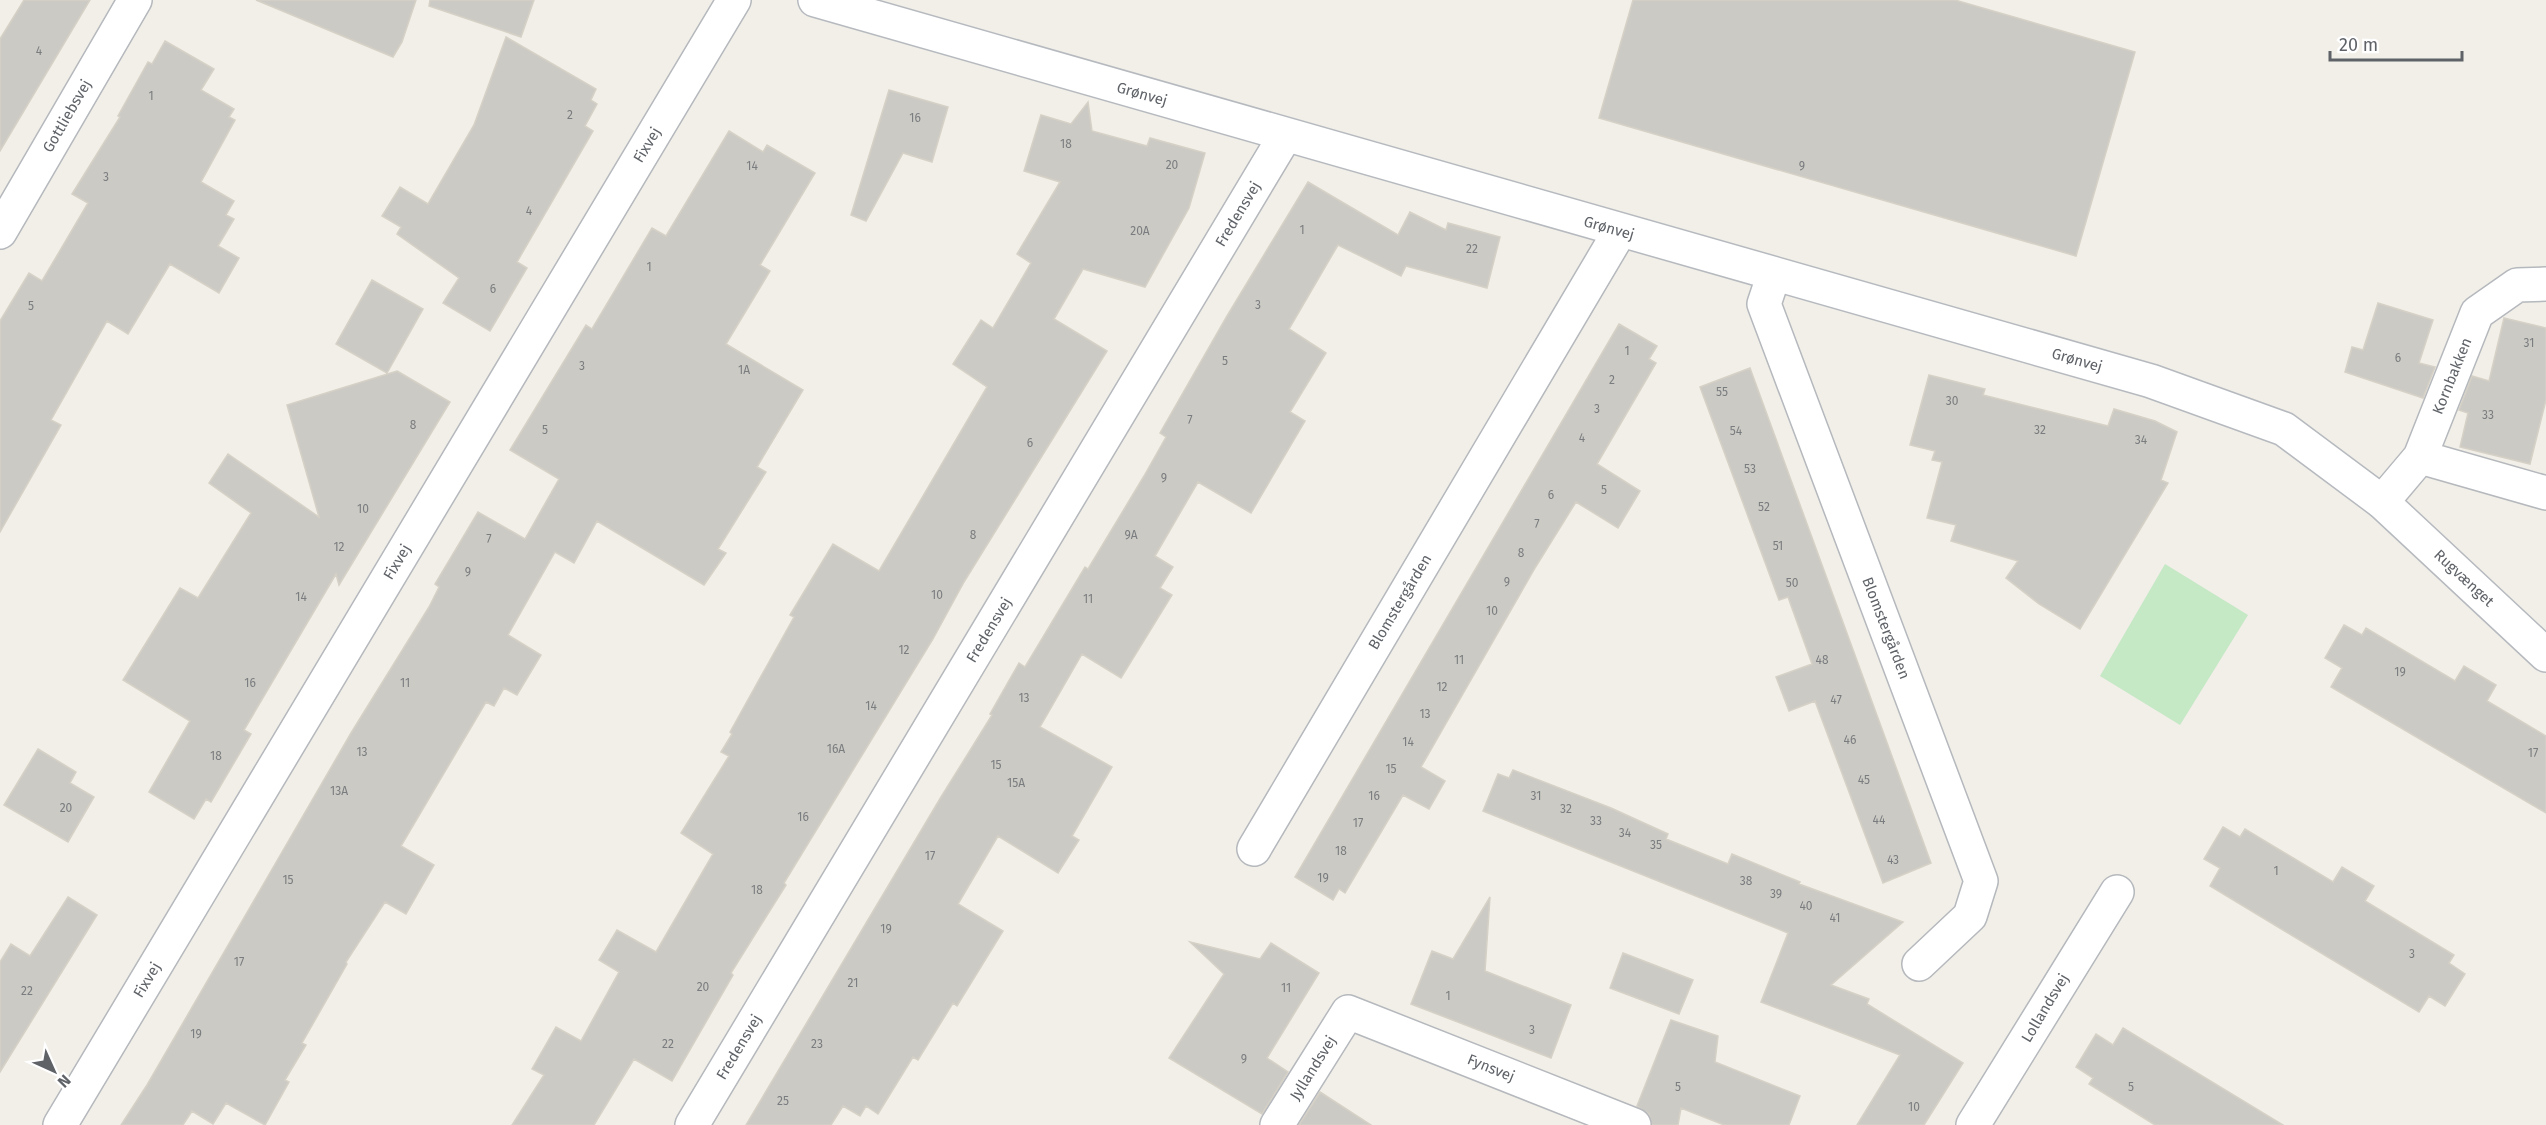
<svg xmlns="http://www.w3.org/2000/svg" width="2546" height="1125" viewBox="0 0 2546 1125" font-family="'Fira Sans',sans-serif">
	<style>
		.green { fill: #c5e8c5 }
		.building { fill: #cccac5; stroke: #d6d1c6; stroke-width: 1.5 }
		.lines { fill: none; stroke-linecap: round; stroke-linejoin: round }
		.street-casing { stroke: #b5b8bc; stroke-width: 36 }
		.secondary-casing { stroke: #b6babf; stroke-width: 36 }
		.street { stroke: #fff; stroke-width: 33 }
		.secondary { stroke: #fff; stroke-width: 33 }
		.labels { text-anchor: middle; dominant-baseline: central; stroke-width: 4.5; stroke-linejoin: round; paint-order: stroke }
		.number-label { font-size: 12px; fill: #7a7d7f }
		.street-label { font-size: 15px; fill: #5f6368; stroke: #fff }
	</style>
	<rect width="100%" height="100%" fill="#f1efe8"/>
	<path class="green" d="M2165,564L2248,615L2180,725L2100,676Z"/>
	<path class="building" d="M24,0H90L0,151V39Z
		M256,0H416L402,42L393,57Z
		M430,0H534L521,37L429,6Z
		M1633,0H1955L2135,52L2076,256L1599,118Z
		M506,37L596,89L591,100L597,104L585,126L593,131L517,262L527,268L490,331L443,303L459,278L397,234L401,227L382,216L400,187L428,204L474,125Z
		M165,41L214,69L201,90L234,109L229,117L235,120L201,182L234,201L226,215L234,219L218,246L239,258L219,293L170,264L128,334L107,321L51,420L61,425L0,532V321L29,273L42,281L88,203L72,194L120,117L118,116L148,62L152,64Z
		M889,90L948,107L932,162L903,153L866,221L851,215Z
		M1088,102L1092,131L1147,146L1150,138L1205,153L1189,208L1145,287L1083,269L1054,319L1107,351L964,582L933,639L784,883L786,885L731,973L733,975L672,1081L634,1059L594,1125H512L544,1075L532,1069L556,1027L581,1041L619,972L599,960L617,930L656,952L713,854L681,833L729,756L721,752L732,734L730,732L794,617L790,615L833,544L879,571L987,387L953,364L981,320L993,328L1031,263L1017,254L1060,182L1024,171L1041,115L1071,124Z
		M729,131L763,152L767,145L815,173L760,265L770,271L726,344L803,390L757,467L766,472L718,549L726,553L704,585L597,521L574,563L555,552L508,635L541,655L517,695L504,688L494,706L486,702L401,846L434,865L406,914L385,902L346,962L347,964L302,1043L306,1045L285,1080L289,1082L265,1125L226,1103L213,1124L192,1111L183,1125H121L147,1085L351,733L429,607L439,587L435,584L478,512L525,539L559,479L510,450L586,325L592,329L652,228L666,236Z
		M1308,182L1398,235L1410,212L1446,230L1448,223L1500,237L1487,288L1406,266L1401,276L1338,245L1289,329L1326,353L1290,412L1305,421L1251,513L1198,482L1155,556L1173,567L1160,588L1172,595L1121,678L1082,654L1040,727L1112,767L1072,836L1079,840L1058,873L998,836L958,904L1003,931L957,1006L953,1003L918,1060L913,1057L878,1114L866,1106L860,1116L843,1106L831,1125H746L941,797L992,715L990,714L1019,663L1025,667L1085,567L1088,569L1144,476L1166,437L1160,433L1227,316Z
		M372,280L423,309L387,373L336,344Z
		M2378,303L2433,320L2419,363L2435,367L2423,398L2345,372L2352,347L2363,350Z
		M2504,318L2546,328V400L2530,464L2460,447L2468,413L2459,410L2472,376L2489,381Z
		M1619,324L1657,346L1649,359L1656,363L1597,464L1640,491L1618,528L1576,502L1535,568L1421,767L1445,781L1429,809L1403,795L1345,893L1339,889L1333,900L1295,877Z
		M1750,368L1931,863L1883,883L1815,701L1789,711L1776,677L1812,664L1788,597L1779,600L1700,387Z
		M397,371L450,402L339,585L336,574L244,730L251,734L211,802L206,799L194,819L149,792L190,721L123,680L180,588L198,598L251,513L209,483L228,454L319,517L287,405Z
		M1929,375L1985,389L1983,395L2108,426L2114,409L2155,421L2177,432L2161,480L2168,483L2080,629L2039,604L2006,578L2018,561L1951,541L1956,525L1927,518L1942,462L1932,460L1935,451L1910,445Z
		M2344,625L2362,635L2366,628L2455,681L2464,666L2496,685L2487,701L2546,736V813L2331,687L2342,668L2325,658Z
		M38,749L76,772L70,783L94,797L68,842L4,805Z
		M1513,770L1611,808L1668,834L1666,839L1728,864L1732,854L1800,882L1799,884L1903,922L1831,985L1869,999L1867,1004L1963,1063L1924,1125H1857L1900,1055L1761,1002L1788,933L1483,811L1498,774L1509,778Z
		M2223,827L2240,837L2245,829L2333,882L2342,867L2374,886L2365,901L2454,955L2449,963L2465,974L2445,1006L2429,996L2419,1012L2210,886L2220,868L2204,859Z
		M68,897L97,915L0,1072V962L11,944L30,956Z
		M1490,897L1485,971L1571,1005L1551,1058L1411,1004L1432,951L1453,959Z
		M1190,942L1260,959L1271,943L1319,973L1267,1058L1288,1072L1262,1114L1169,1058L1224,974Z
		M1623,953L1693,980L1679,1014L1610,988Z
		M1671,1020L1718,1036L1715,1062L1800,1096L1789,1125H1724L1681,1108L1678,1125H1652L1649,1114L1637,1106Z
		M2123,1028L2283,1125H2155L2089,1084L2093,1078L2076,1067L2096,1034L2113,1045Z
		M1320,1092L1371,1125H1299Z"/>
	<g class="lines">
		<defs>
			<path id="street" d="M0,232L135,0
				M1774,274L1764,304L1981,881L1970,916L1919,964
				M2420,457L2546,493
				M2382,502L2420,457L2477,313L2517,285L2546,284
				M1254,849L1620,231
				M60,1125L734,0
				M692,1125L1285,136
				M1277,1125L1348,1012L1634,1125
				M1973,1125L2117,892"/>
			<path id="secondary" d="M815,0L2151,381L2284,429L2382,502L2546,655"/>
		</defs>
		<use href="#street" class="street-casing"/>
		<use href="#secondary" class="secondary-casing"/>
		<use href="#street" class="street"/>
		<use href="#secondary" class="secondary"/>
	</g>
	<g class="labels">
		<g class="number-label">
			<text x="39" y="51">4</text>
			<text x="151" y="96">1</text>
			<text x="570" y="115">2</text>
			<text x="915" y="118">16</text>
			<text x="1066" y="144">18</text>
			<text x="1172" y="165">20</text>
			<text x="752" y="166">14</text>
			<text x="1802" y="166">9</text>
			<text x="106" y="177">3</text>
			<text x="529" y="211">4</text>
			<text x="1302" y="230">1</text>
			<text x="1140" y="231">20A</text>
			<text x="1472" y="249">22</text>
			<text x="649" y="267">1</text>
			<text x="493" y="289">6</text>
			<text x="1258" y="305">3</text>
			<text x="31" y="306">5</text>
			<text x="2529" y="343">31</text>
			<text x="1627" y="351">1</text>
			<text x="2398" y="358">6</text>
			<text x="1225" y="361">5</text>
			<text x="582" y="366">3</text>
			<text x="744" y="370">1A</text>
			<text x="1612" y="380">2</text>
			<text x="1722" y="392">55</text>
			<text x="1952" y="401">30</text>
			<text x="1597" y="409">3</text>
			<text x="2488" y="415">33</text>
			<text x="1190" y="420">7</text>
			<text x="413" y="425">8</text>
			<text x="545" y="430">5</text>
			<text x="2040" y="430">32</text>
			<text x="1736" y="431">54</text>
			<text x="1582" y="438">4</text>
			<text x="2141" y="440">34</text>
			<text x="1030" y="443">6</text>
			<text x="1750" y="469">53</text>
			<text x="1164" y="478">9</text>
			<text x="1604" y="490">5</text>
			<text x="1551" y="495">6</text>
			<text x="1764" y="507">52</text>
			<text x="363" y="509">10</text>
			<text x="1537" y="524">7</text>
			<text x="973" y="535">8</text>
			<text x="1131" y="535">9A</text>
			<text x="489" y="539">7</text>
			<text x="1778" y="546">51</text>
			<text x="339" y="547">12</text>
			<text x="1521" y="553">8</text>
			<text x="468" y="572">9</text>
			<text x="1507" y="582">9</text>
			<text x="1792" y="583">50</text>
			<text x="937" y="595">10</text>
			<text x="301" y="597">14</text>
			<text x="1088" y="599">11</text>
			<text x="1492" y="611">10</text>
			<text x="904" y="650">12</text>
			<text x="1459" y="660">11</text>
			<text x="1822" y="660">48</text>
			<text x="2400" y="672">19</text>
			<text x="250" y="683">16</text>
			<text x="405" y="683">11</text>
			<text x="1442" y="687">12</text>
			<text x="1024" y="698">13</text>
			<text x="1836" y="700">47</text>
			<text x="871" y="706">14</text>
			<text x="1425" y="714">13</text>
			<text x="1850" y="740">46</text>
			<text x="1408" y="742">14</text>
			<text x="836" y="749">16A</text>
			<text x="362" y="752">13</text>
			<text x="2533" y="753">17</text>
			<text x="216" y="756">18</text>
			<text x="996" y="765">15</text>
			<text x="1391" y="769">15</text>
			<text x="1864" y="780">45</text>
			<text x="1016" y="783">15A</text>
			<text x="339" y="791">13A</text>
			<text x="1374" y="796">16</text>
			<text x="1536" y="796">31</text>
			<text x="66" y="808">20</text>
			<text x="1566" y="809">32</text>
			<text x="803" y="817">16</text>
			<text x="1879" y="820">44</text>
			<text x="1596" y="821">33</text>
			<text x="1358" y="823">17</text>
			<text x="1625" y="833">34</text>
			<text x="1656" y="845">35</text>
			<text x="1341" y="851">18</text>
			<text x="930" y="856">17</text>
			<text x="1893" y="860">43</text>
			<text x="2276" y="871">1</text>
			<text x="1323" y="878">19</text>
			<text x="288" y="880">15</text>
			<text x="1746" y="881">38</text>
			<text x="757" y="890">18</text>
			<text x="1776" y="894">39</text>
			<text x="1806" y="906">40</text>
			<text x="1835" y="918">41</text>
			<text x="886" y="929">19</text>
			<text x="2412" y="954">3</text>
			<text x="239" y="962">17</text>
			<text x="853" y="983">21</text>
			<text x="703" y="987">20</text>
			<text x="1286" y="988">11</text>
			<text x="27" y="991">22</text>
			<text x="1448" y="996">1</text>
			<text x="1532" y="1030">3</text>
			<text x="196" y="1034">19</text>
			<text x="668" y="1044">22</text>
			<text x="817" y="1044">23</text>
			<text x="1244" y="1059">9</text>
			<text x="1678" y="1087">5</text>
			<text x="2131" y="1087">5</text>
			<text x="783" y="1101">25</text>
			<text x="1914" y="1107">10</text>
		</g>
		<g class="street-label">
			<text transform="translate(1142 94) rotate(16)">Grønvej</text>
			<text transform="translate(67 116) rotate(-60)">Gottliebsvej</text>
			<text transform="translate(647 145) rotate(-59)">Fixvej</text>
			<text transform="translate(1238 214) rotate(-59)">Fredensvej</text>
			<text transform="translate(1609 228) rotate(16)">Grønvej</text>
			<text transform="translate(2077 360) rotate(16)">Grønvej</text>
			<text transform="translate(2452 376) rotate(-68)">Kornbakken</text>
			<text transform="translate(397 562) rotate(-59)">Fixvej</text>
			<text transform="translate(2464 578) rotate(43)">Rugvænget</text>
			<text transform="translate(1400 602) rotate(-59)">Blomstergården</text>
			<text transform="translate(1886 628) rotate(69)">Blomstergården</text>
			<text transform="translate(989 630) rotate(-59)">Fredensvej</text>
			<text transform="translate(147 980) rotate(-59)">Fixvej</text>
			<text transform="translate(2045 1008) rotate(-59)">Lollandsvej</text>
			<text transform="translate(739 1047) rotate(-59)">Fredensvej</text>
			<text transform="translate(1313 1068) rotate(-58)">Jyllandsvej</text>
			<text transform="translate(1491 1068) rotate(22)">Fynsvej</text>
		</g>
	</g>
	<g transform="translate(54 1071) rotate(135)" stroke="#ffffff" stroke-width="4.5" paint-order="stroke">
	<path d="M0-4.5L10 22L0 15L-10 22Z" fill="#5f6368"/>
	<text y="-9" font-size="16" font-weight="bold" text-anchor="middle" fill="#5f6368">N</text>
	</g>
	<path d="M2330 51v9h132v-9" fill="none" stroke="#5f6368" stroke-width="3"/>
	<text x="2339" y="51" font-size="18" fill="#5f6368" stroke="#ffffff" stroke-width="4.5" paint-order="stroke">20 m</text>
</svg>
